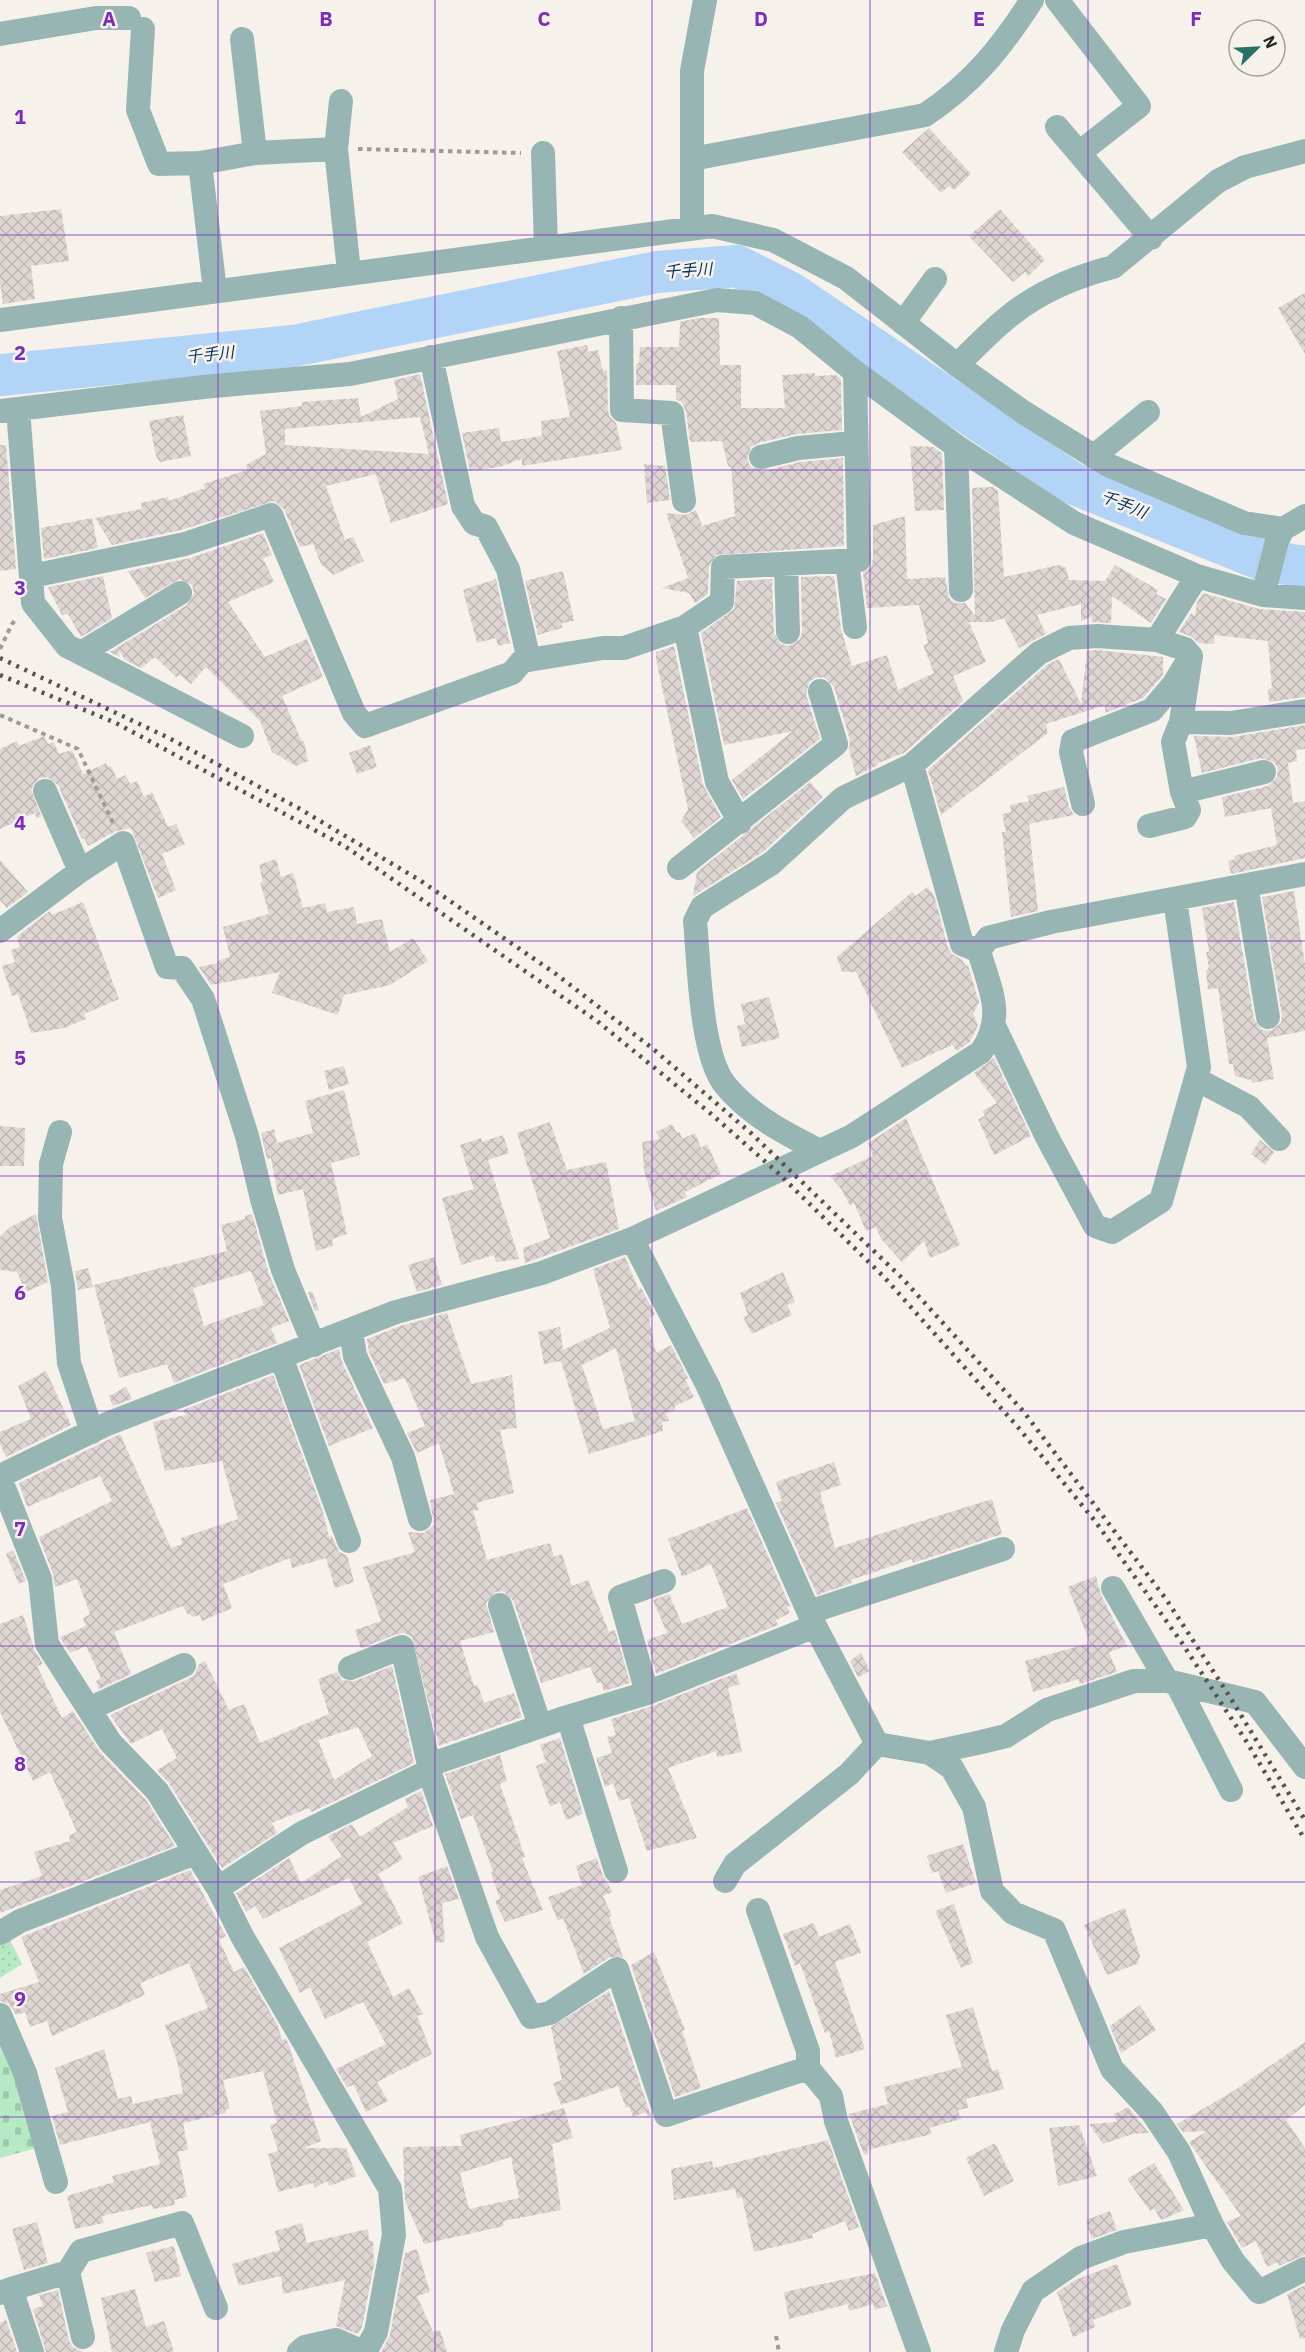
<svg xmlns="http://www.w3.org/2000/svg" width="1305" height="2352" viewBox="0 0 1305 2352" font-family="'IBM Plex Sans','Noto Sans JP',sans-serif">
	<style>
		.grass { fill: url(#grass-dots) }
		.cemetery { fill: url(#cemetery-stones) }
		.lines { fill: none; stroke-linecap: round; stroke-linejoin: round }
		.river { stroke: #b2d5f7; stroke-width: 42 }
		.building { fill: url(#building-cross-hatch); fill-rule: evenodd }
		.path { stroke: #9e9a96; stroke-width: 4; stroke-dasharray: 4.5 4.5; stroke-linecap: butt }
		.minor { stroke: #97b6b3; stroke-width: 24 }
		.rail { stroke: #565350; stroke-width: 4.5; stroke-dasharray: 3 6; stroke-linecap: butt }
		.grid { fill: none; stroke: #7b2cbf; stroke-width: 1.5; stroke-opacity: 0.55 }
		.labels { text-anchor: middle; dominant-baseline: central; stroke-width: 5; stroke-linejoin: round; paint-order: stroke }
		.water-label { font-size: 16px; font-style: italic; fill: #00335a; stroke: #f6f1eb }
		.grid-label { font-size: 20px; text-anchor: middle; font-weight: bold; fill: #7b2cbf; stroke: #f6f1eb; stroke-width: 5; stroke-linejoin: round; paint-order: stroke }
	</style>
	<defs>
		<pattern id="grass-dots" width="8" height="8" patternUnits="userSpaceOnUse" patternTransform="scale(1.5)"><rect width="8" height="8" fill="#b5eac4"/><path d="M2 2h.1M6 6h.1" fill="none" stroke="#9cc9a8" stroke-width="1.8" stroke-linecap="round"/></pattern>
		<pattern id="cemetery-stones" width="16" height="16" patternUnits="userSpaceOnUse" patternTransform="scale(1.5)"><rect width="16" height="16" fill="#b5eac4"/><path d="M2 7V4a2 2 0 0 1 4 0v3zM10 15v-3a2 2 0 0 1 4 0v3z" fill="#9cc9a8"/></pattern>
		<pattern id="building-cross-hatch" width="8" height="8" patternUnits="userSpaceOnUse" patternTransform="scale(1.5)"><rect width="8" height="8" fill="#ded6d2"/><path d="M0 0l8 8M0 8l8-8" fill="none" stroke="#bfb8b4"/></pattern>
	</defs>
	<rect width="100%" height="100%" fill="#f6f1eb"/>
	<path class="grass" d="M8,1936L22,1964L0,1978V1940Z"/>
	<path class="cemetery" d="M0,2032L40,2147L0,2158Z"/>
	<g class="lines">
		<path class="river" d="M0,375L293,346L657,272L737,266L789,292L1072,483L1263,560L1305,567"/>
	</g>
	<path class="building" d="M929,128L971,174L954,190L949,186L941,193L902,152Z
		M61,209L69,261L31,266L35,299L3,304L0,282V216Z
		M1000,209L1045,260L1028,276L1025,272L1013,282L969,236Z
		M1305,293V354L1278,308Z
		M698,318H719L720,365H741V408H785L782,375L815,373V376L836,375L841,379L842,430L797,434L758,443L751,447L747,460L751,467L764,471L800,462L843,458L844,546L716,555L709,566L708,594L695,603L689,593L662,588L688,578L666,513L685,515L696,510L702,526L735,516L731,467L728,466L722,441L690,442L686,411L681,401L676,400V385H636V364L639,363L640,347H679L680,322Z
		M587,345L588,352L598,350L603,371L607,370L608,411L610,417L616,423L622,450L522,466V459L499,467L470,471L462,433L499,428L501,442L542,436L541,421L570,417L557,351Z
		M420,374L448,504L391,523L376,474L326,486L345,540L353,537L364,561L333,575L321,564L313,544L300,547L284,509L274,501L181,530L112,545L95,518L142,509L141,503L168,497L169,501L205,488L203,484L247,470L246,465L266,454L260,411L302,406V402L358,398L361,417L398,399L394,380ZM420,417L429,454L285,445V429Z
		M183,415L191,456L160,462L156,456L149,421Z
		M0,445H6L16,569L0,571Z
		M910,446L933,447L942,453L944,510L915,511Z
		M644,464L665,466L670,500L647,503Z
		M993,487L998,491L1004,577L1059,565L1066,568L1069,580L1105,581L1115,565L1158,590L1156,594L1166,599L1151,623L1112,596L1111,623L1091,622L1092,616L1081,621V604L1037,615L1046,634L1019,648L1004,618L992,622H969L986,662L953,676L963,701L904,753L878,763V765L856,776L849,749L850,740L834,687L824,677L815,678L809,682L806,695L820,739L743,799L732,780L793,731L724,745L701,633L734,609L737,581L772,579L774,633L781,644L789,646L800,639L802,632L801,577L834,576L841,629L852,666L887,655L898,690L934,673L923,645L928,643L919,605L867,608L863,573L871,567L873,560V525L905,516L907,579L945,577L949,598L955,603H965L975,616L972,488Z
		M92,518L98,548L44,559L41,528Z
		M263,533L272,555L263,558L274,582L228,602L265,657L307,639L323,677L282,696L302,742L304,741L308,761L296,766L272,752L260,721L206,667L191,684L180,675L176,677L155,657L141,668L125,660L118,649L120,657L110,652L187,605L194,593L192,585L179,579L145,598L128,571L190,558Z
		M563,571L574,621L562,623V628L538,635L525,581Z
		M103,576L112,618L81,637L68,614L62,615L48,587Z
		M496,579L510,643L498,646L496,638L477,643L463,590Z
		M1203,593L1259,609L1305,612V697L1269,702L1268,689L1272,688L1268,641L1214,635V644L1199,643L1190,636L1179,632L1191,613L1195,616L1197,602Z
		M674,646L703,785L721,817L694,838L681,821L688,809L656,659V652Z
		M1097,650L1163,657V675L1143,698L1105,713V705L1046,724L1048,733L941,815L928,770L1047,665L1059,659L1081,704L1087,651Z
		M1305,725V749L1296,750L1297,761L1288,763L1293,803L1305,801V858L1231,874L1228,861L1235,859L1234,856L1277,845L1271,808L1225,817L1222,797L1268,786L1277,777L1278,768L1274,762L1261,758L1202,773L1194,736L1233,737Z
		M44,736L48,744L54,742L59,754L72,750L83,774L106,763L109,768L111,766L117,779L126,775L130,784L137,781L144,797L152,792L168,827L176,824L185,844L162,854L176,890L158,898L131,828L116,831L88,846L84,838L82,839L58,785L47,777L39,778L31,789L41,816L37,818L35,813L0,829V749L17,741L19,746Z
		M370,745L377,767L357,774L349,753Z
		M810,782L823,797L763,852L693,896L697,872Z
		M1064,787L1069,807L1074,815L1029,824L1038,911L1011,917L1002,832H1006L1002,814L1011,812L1010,805L1029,801L1027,796Z
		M276,859L281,877L293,873L303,908L325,903L327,912L354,907L357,924L382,919L390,952L413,938L428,961L390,985L344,995L338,1015L272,993L280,972L211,985L199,967L218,963L217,961L230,957L223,927L269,914L260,882H263L259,865Z
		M0,860L28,892L7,908L0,900Z
		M927,887L934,895L948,948L952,954L962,960L966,966L968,965L979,1002L973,1014L978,1025L970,1042L957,1051L952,1045L902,1068L856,972H842L837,957L912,892L916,896Z
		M1294,891L1305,965V1031L1267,1038L1274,1079L1252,1083L1251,1080L1235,1076L1233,1064H1229L1218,988L1208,990L1206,971L1209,968L1206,952H1209L1202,908L1234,902L1254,1019L1262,1030L1271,1031L1281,1023L1282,1015L1262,897Z
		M83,902L119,999L84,1014L86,1019L64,1028L31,1033L18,994L12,996L2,966L15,962L11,950L20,947L17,937L25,930L50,911L52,915Z
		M769,997L780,1038L742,1047L737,1026L745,1024L741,1004Z
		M994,1058L1031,1136L994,1155L978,1119L985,1116L982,1111L997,1103L974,1073Z
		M344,1066L349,1084L329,1090L324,1071Z
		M344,1090L360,1155L331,1163L347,1234L332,1239L333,1246L316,1251L303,1189L278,1195L271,1158L267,1159L261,1133L274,1129L277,1143L313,1133L305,1101Z
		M906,1118L960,1245L930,1258L924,1241L902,1262L881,1239L876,1227L866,1231L854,1203L850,1206L842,1190L830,1176L873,1156L868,1143Z
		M550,1122L567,1170L606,1162L619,1229L525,1263L523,1248L550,1238L517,1133Z
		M672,1124L677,1133L680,1132L682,1139L695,1133L701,1148L707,1144L721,1174L685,1192L687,1197L656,1211L644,1170L642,1142L660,1139L656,1132Z
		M0,1126L25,1128L24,1166H0Z
		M503,1135L509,1153L488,1160L519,1259L496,1262L494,1255L461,1265L442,1198L474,1189L460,1145L481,1138L482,1142Z
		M1260,1140L1274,1152L1265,1165L1251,1154Z
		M36,1214L48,1282L26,1292L17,1272L0,1270V1237L10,1227Z
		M252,1214L269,1274L289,1321L271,1328L277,1343L174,1383L167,1364L119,1378L94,1285L227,1251L221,1225L245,1219V1216ZM251,1271L264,1305L204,1326L193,1288Z
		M434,1257L442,1285L417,1292L408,1265Z
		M625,1257L639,1290L641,1288L655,1314L649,1318L656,1353L671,1345L688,1378L685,1380L694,1397L675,1406V1411L666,1413L669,1421L662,1422L663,1431L589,1454L561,1361L544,1364L538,1332L560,1327L563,1350L610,1328L593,1269ZM616,1348L635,1421L603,1429L582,1365Z
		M88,1268L93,1287L78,1290L75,1271Z
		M783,1272L795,1302L787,1305L792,1315L752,1334L743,1317L748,1315L740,1293Z
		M312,1291L319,1310L315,1311L308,1293Z
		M447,1313L471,1384L512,1375L517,1428L500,1430L514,1493L476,1503L479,1510L473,1511L487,1560L550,1543L554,1557L562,1554L572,1586L588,1580L609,1632L615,1630L630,1683L604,1691L601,1682L597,1683L590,1667L541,1683L513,1600L503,1591L495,1592L486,1603L494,1632L460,1641L474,1686L478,1685L484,1703L514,1693L522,1717L439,1746L412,1637L405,1633L397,1634L361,1648L355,1630L381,1621L363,1567L415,1552L408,1532L424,1533L434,1525L430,1500L454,1494L439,1443L417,1453L407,1433L425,1426L405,1378L384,1384L369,1352L367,1339L400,1326Z
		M339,1349L342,1362L373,1428L329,1446L299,1365Z
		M46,1371L71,1425L6,1457L0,1444V1432L31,1419L18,1386Z
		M273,1375L323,1512L329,1537L332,1536L339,1552L347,1555L354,1582L335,1588L326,1558L292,1568L290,1558L223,1584L232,1608L202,1621L200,1615L192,1617L190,1614L188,1615L183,1606L114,1632L131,1674L99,1689L96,1681L101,1678L86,1646L70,1653L61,1639V1637L86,1626L83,1618L90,1614L77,1579L55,1587L53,1574L39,1537L112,1501L100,1476L27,1507L19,1483L120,1434L171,1548L182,1544L181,1538L238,1519L222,1461L165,1471L153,1422L186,1415L183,1410Z
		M126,1387L132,1399L113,1406L109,1396Z
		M834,1462L841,1485L820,1492L835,1548L992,1499L1002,1534L913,1563L912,1559L851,1580L852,1583L817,1595L776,1503L782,1501L776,1482Z
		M747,1508L790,1606L787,1607L790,1613L776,1620L778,1625L656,1674L647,1640L667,1633L653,1600L669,1594L682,1624L728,1607L711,1564L682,1577L668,1539Z
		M13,1550L26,1581L19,1584L6,1554Z
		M1096,1576L1101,1595L1127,1646L1109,1652L1117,1672L1080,1684L1079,1679L1033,1692L1025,1661L1090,1643L1068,1587Z
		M23,1615L35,1651L43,1664L37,1666L62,1718L73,1711L100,1752L146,1800L175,1846L0,1913V1890L42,1876L34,1852L70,1841L69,1836L77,1832L50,1772L33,1781L0,1712V1624Z
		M861,1653L870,1671L858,1677L850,1661Z
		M205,1661L229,1710L244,1704L260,1743L329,1714L318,1679L337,1672L342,1680L355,1681L392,1666L414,1763L312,1812L309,1808L272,1823L277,1833L222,1868L169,1783L157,1770L177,1758L162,1729L131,1744L110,1715L190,1678L196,1673L198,1665ZM358,1727L372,1756L334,1780L318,1740Z
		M736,1673L740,1684L728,1688L742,1752L717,1757L716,1751L668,1768L697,1838L647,1851L629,1798L619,1801L613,1783L605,1787L596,1758L612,1753L607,1737L616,1735L611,1719L652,1706Z
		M560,1738L583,1814L566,1820L560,1802L550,1807L536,1766L546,1762L540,1745Z
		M500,1755L507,1781L500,1784L525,1857L522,1858L543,1910L505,1922L495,1901L500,1899L491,1873L493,1872L473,1815L461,1819L445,1774Z
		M421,1791L433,1826L393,1843L403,1859L378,1874L403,1923L367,1942L393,1997L409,1988L423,2014L417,2016L432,2054L377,2082L388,2101L366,2112L354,2085L347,2087L336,2069L386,2044L363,2002L325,2019L310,1987L300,1993L279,1948L362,1904L349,1878L263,1919L255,1906L246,1912L236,1893L289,1858L301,1883L342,1856L328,1836L352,1824L360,1837L408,1807L405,1799Z
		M963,1844L976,1883L946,1893L938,1871L932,1873L927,1856Z
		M597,1858L603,1876L613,1892L603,1896L612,1916L609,1917L623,1957H610L584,1974L563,1918L558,1921L548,1897L582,1885L576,1866Z
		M447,1866L459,1899L442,1903L445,1942L436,1943L418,1877Z
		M190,1870L226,1936L219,1940L234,1972L244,1967L277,2024L282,2040L286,2039L288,2043L321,2141L304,2148H346L356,2176L329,2186L327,2181L315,2188L313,2183L278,2192L268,2154L278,2151L270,2125L277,2123L263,2071L223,2080L230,2109H226V2113L183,2123L188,2150L178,2152L187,2197L174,2200L175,2205L153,2209L152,2205L102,2216L104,2223L75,2229L67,2196L114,2182L112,2176L160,2164L150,2122L60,2145L52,2116L68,2112L55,2068L104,2049L118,2099L131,2096L133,2104L183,2093L177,2061L165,2025L208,2008L189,1963L140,1983L145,1995L52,2036L47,2021L30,2027L25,2012L16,2015L9,2004L0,2001V1994L39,1982L21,1937Z
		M954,1904L973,1963L961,1968L935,1911Z
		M1125,1908L1140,1956L1137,1964L1107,1975L1084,1925Z
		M814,1923L819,1937L850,1924L861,1953L835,1962L865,2049L836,2058L829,2031L825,2033L800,1963L795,1966L783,1934Z
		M654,1952L685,2030L682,2031L701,2088L675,2097L631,1965Z
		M609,1991L651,2116L648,2117L646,2112L633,2117L629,2106L626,2108L618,2086L561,2105L553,2083L562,2080L551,2027Z
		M1140,2005L1156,2030L1121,2053L1110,2026Z
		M973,2007L992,2071L998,2069L1004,2089L966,2099L968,2108L958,2110L961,2119L929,2128L932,2134L867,2150L868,2154L864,2155L849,2114L888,2104L884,2087L962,2067L946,2015Z
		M1305,2042V2105L1286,2120L1305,2148V2255L1279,2266L1278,2262L1267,2267L1256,2241L1242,2248L1227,2222L1241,2216L1189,2142L1207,2131L1183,2132L1177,2124L1232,2092Z
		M1128,2107L1149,2133L1132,2134L1103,2144L1089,2124L1117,2122L1114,2114Z
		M564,2108L573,2138L552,2144L561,2210L503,2221L504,2226L424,2244L405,2201L403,2147L462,2146L460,2135ZM511,2157L519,2198L469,2209L460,2173Z
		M1079,2125L1097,2176L1058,2186L1049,2128Z
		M828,2140L859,2227L849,2231L845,2221L812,2234L813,2238L754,2252L742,2197L737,2198L735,2189L674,2200L671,2169L712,2161L713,2168Z
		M995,2143L1014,2181L984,2196L966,2158Z
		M1154,2163L1184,2210L1161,2220L1154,2208L1150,2211L1127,2179Z
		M1110,2211L1117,2230L1092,2239L1086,2220Z
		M37,2222L48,2263L24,2270L12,2229Z
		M302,2223L307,2243L368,2229L369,2241H373L374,2265L362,2327L358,2334L336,2326L345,2280L283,2294L281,2276L239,2286L232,2264L280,2250L275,2231Z
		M174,2246L181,2276L155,2282L146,2253Z
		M417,2249L430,2292L417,2296L433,2332L440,2330L447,2352H381L390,2335L405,2253Z
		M1117,2264L1132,2305L1093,2320L1095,2327L1073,2337L1057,2292L1075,2280Z
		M875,2273L887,2306L875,2310L873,2304L849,2311L848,2304L789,2319L784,2292Z
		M1305,2285V2338L1300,2339L1287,2294Z
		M135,2289L146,2327L164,2321L174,2352H112L101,2298Z
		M58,2290L69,2341L73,2347L83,2352H46L33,2309L43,2306L39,2295Z
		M6,2320L17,2352H0V2323Z"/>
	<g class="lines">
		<path class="path" d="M358,149L521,153
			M0,649L12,624L17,618
			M0,715L78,749L113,823
			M776,2336L779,2352"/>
		<path class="minor" d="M1057,0L1139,106L1079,153
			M143,29L138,110L159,164L200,163
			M0,34L96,18H129
			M242,39L255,153L336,149
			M341,101L336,149L349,272
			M1057,127L1151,238
			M543,153L546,246
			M692,159L925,115C973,83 1001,48 1032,0
			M692,227V71L705,0
			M215,291L200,163L255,153
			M621,318L622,410L672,413L684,501
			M0,320L712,226L773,240L846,278L957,365L1023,412L1108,465L1244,523L1283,529
			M903,323L935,279
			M431,357L463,506L474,523L486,527L508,569L529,660
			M957,365C975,348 992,329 1012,314C1040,292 1078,276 1113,267L1218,181L1245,167L1305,151
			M18,409L33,603L67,646L242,736
			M0,411L203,387L350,374L717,300L755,303L800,327L855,372L956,446L1074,523L1197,576L1263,595L1305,598
			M956,446L961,590
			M1094,456L1148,412
			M761,457L798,448L854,443
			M847,561L855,627
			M786,564L788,632
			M32,576L185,544L271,515L354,713L365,726L512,673L522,661L603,648H624L685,627L722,602L723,567L859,560L855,372
			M1197,576L1157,640L1185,649L1191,656L1181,722L1173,742L1182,792L1264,772
			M1263,595L1277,541L1283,529L1305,516
			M685,627L717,782L740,822
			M81,653L180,593
			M1181,722L1231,723L1305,711
			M912,765L962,944L979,951
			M45,791L80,871
			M1083,804L1071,752L1073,741L1152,710L1174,684L1186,664
			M1149,826L1185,817L1189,810L1182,792
			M679,868L836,744L820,691
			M1246,885L1268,1017
			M0,931L80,871L123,843L167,967L182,968L203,999L247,1136L262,1199L283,1270L314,1345
			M994,1026L1047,1137L1095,1226L1112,1232L1161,1201L1199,1067L1175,899
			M1196,1079L1249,1107L1279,1139
			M60,1132L51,1164L50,1218L63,1286L69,1363L92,1432
			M820,1151C786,1134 751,1116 726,1086C700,1056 699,961 695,921L702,907L772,863L843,798L912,765L1039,653L1069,638L1097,636L1157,640
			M632,1239L708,1386L815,1626L877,1744L930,1753L977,1743L1006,1736L1047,1710L1134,1681H1167L1255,1702L1305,1767
			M351,1331L355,1356L403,1457L420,1519
			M281,1357L349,1541
			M0,1476L107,1424L396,1312L542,1273L632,1239L852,1136L981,1052C1006,1016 990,990 979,951L988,938L1051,922L1305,874
			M0,1478L40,1579L47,1644L110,1742L157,1791L218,1888L242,1936L390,2189L394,2235L376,2332L365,2352
			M1113,1588L1167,1681
			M500,1605L540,1726
			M809,1612L1003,1549
			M350,1668L402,1647L429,1765
			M1177,1684L1231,1790
			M647,1693L620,1597L664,1581
			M89,1709L184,1665
			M568,1717L616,1871
			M930,1753L952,1768L974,1807L992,1891L1013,1913L1054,1930L1112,2069L1152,2112L1179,2152L1212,2225L1233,2261L1259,2292L1305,2269
			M429,1771L487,1937L531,2017L550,2013L617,1969L666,2115L808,2068V2051L758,1910
			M725,1881L735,1864L849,1774L877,1744
			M218,1888L302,1833L429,1771V1765L561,1719L647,1693L815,1626
			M0,1933L20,1921L195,1853
			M0,2015L25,2073L56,2182
			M808,2068L831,2096L836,2121L919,2352
			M68,2272L83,2337
			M11,2289L68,2272L81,2251L182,2223L216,2308
			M0,2293L11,2289L32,2352
			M299,2352L305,2347L336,2340L363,2352
			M1006,2352L1013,2330L1033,2291L1081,2258L1124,2242L1212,2225"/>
		<path class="rail" d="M0,658L169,738L300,809L421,881L556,974L652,1048L752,1134L902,1278L1023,1411L1166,1599L1228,1694L1305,1820
			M0,675L116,723L346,847L597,1021L710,1113L776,1171L884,1277L1017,1426L1095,1521L1182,1643L1248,1744L1305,1840"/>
	</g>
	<path class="grid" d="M218,0V2352M435,0V2352M652,0V2352M870,0V2352M1088,0V2352M0,235H1305M0,470H1305M0,706H1305M0,941H1305M0,1176H1305M0,1411H1305M0,1646H1305M0,1882H1305M0,2117H1305"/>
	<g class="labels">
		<g class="water-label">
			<text transform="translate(688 270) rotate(-4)">千手川</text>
			<text transform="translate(210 354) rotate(-6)">千手川</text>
			<text transform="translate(1124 504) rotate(22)">千手川</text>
		</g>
	</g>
	<g class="grid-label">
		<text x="109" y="26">A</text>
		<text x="326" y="26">B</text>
		<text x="544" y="26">C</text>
		<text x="761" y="26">D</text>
		<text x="979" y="26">E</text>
		<text x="1196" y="26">F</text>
		<text x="20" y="124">1</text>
		<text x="20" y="360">2</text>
		<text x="20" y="595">3</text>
		<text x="20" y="830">4</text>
		<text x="20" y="1065">5</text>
		<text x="20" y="1300">6</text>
		<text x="20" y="1536">7</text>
		<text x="20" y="1771">8</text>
		<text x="20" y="2006">9</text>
	</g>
	<g transform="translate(1257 48) rotate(66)"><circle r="28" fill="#f6f1eb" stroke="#a4a19c" stroke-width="1.5"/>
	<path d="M0-4.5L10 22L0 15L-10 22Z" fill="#297065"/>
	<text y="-9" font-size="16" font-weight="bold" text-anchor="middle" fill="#2a2826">N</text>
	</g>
</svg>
